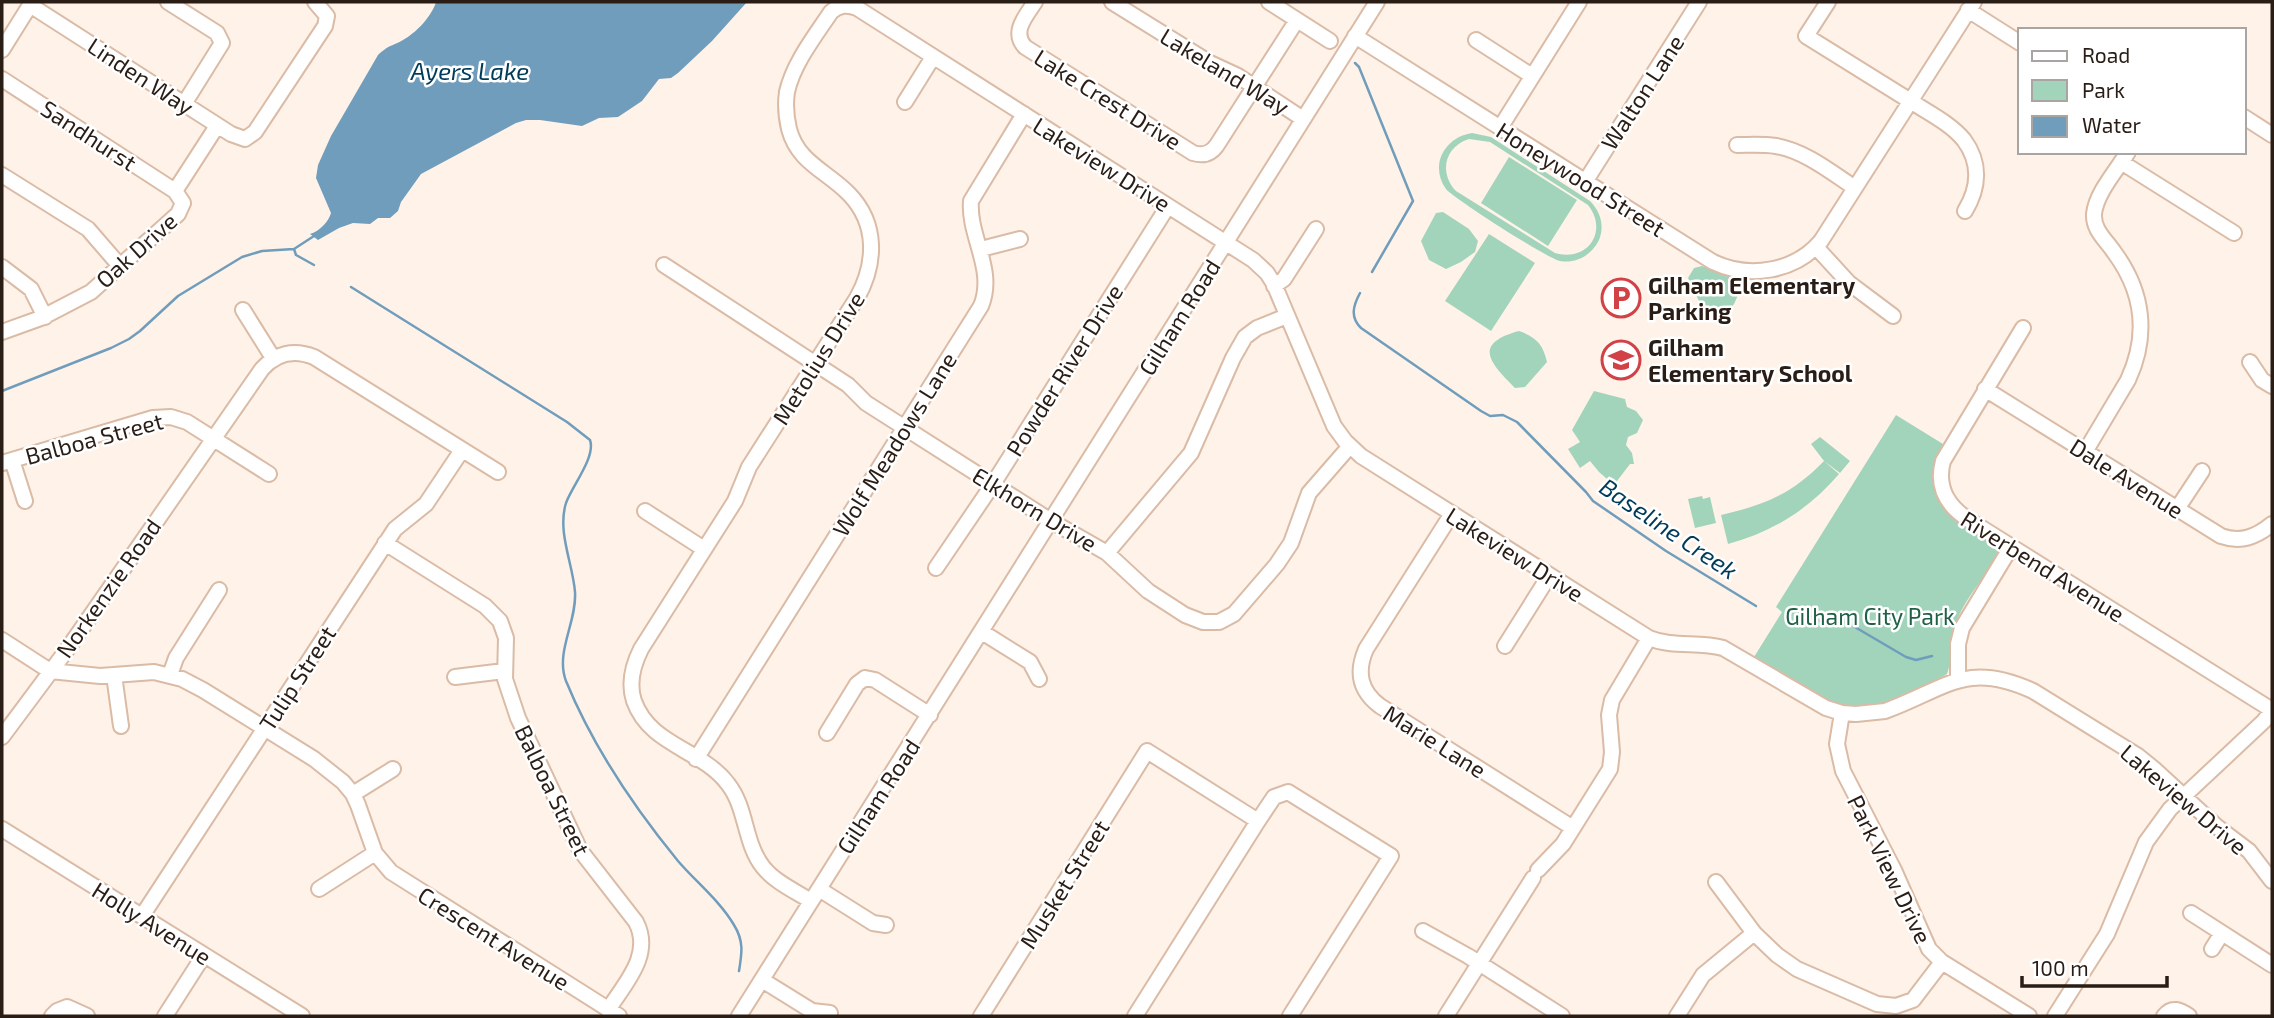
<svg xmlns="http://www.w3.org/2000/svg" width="2274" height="1018" viewBox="0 0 2274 1018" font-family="'Exo 2',sans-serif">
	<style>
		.green { fill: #a2d4bc; fill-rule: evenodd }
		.water { fill: #709dbc }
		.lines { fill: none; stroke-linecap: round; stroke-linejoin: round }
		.stream { stroke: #709dbc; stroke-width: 2.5 }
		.minor-casing { stroke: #dabba6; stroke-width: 18 }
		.minor { stroke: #fff; stroke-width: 14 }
		.labels { text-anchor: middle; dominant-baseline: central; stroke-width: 5; stroke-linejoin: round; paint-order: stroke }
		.street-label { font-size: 23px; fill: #291d16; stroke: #fff }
		.poi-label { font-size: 23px; font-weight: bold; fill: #291d16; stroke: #fff; text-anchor: start }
		.park-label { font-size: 23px; fill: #1f6047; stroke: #fff }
		.water-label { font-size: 24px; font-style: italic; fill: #003b59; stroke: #fff }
	</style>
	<rect width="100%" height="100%" fill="#fff2e9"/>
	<path class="green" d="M1472,133L1491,137L1590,201C1600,211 1605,225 1599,240C1592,255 1576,264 1560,261C1548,259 1453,198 1446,189C1429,165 1445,137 1472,133ZM1469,139L1490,142L1588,205C1609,232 1587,262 1555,253L1456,191C1439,173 1444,147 1469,139Z
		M1509,157L1577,200L1548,246L1481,203Z
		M1443,212L1469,229L1478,241L1475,252L1461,262L1446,269L1429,260L1421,241L1436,213Z
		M1489,234L1535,263L1491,331L1445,301Z
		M1702,266L1738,280L1743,284L1734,304L1719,322L1711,321L1707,318L1688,278L1694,268Z
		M1519,331C1536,337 1543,344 1547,362L1525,387L1515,388C1491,364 1471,344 1519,331Z
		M1594,391L1625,399L1627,407L1636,411L1643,420L1637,433L1628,437L1626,445L1632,453L1634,464H1630L1614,485L1599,472L1590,461L1580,468L1568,449L1580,442L1572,430Z
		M1896,415L1943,444C1921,484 1940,509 1974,531C1983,536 1994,541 1998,552C1987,576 1967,595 1957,620C1948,639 1953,660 1947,674C1916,692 1870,717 1834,705C1810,697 1777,671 1754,657L1782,612L1776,607Z
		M1820,437L1850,461L1840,473L1824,461L1811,444Z
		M1824,461L1839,474C1809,509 1773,532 1728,544L1721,515C1765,505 1792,494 1824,461Z
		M1702,496L1703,499L1710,497L1716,523L1695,528L1688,499Z"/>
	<path class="water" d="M436,2H747L712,41L678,73L671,78L659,79L642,101L618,117L599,118L582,126L540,120H526L516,123L421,174L401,202L398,211L390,218H378L370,224L353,223L339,228L318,240L310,234C319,232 329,221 331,213L316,178L318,165L331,136L378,55C390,44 391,47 403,40C416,33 432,16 436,2Z"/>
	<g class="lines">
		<path class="stream" d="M1355,63L1359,67L1413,201L1372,272
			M314,265L296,255L294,249L314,236
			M351,287L567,422L590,440C596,457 572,486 566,503C557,532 573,564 575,592C577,622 555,652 566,681C593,747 633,806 678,861C696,882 720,901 734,925C744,941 742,953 739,971
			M1360,293C1353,306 1350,317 1361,328L1481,411L1490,416L1503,415L1517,422L1586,492L1593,501L1666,551L1756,606
			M2,391L111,348L129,339L140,331L178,296L242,257L262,251L294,249
			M1794,607L1823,623L1840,621L1848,623L1906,657L1916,660L1932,656"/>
		<defs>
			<path id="minor" d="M168,2L217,33L222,43L184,104
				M1035,2C1026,16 1011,32 1025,47L1193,153C1203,156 1211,154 1217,145L1297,20
				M1112,2L1210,63L1238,76L1303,119
				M1269,2L1330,41
				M1828,2L1806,36C1841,58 1877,80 1912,102C1929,113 1951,124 1964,140C1981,163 1979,188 1965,211
				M30,5L231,134L245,139L255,132L325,26L327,16L315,2
				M1968,10L2020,43
				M1355,36L1713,262C1749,279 1795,272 1821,241L1974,2
				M1476,40L1532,76
				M2,50L32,2
				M2,79L175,191
				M905,102L933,57
				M2244,117L2272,135
				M1500,128L1579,2
				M1737,145C1750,145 1763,144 1776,146C1805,151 1831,172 1855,188
				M2121,162L2234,233
				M2,175L88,229L120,266
				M1585,182L1699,2
				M1816,247L1849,283L1893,316
				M981,249L1020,239
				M664,265L848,385L866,403L1051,521L1107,553L1148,591L1185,615L1203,622H1219L1234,614L1277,564L1291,543L1309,493L1350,446
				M2,267L31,289L45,317
				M1274,286L1284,279L1316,229
				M243,310L273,358
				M2023,328L1943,461C1936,487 1947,506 1969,520L2272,710L2264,721L2170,809L2146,842L2107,934L2055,1016
				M2,332L41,318L91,292L178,214L183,203L175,191L217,126
				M2250,362L2262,380L2272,386
				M1985,389L2221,536C2241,543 2256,537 2272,524
				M2085,452L2128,380C2149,335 2143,291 2114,252C2106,240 2093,230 2094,214C2096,193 2117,170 2128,152
				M12,460L25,501
				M2,463L153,418L171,417L187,422L269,474
				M2177,509L2202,471
				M645,511L704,549
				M1451,515L1366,649C1356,672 1360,691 1380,706L1573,828
				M385,543L485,606L500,621L506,638L505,679L518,718L580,850L636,922C653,955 625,983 608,1010
				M1107,553L1191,453L1233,358L1245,337L1257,328L1287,316
				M936,568L993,484L1168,206
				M982,632L1030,662L1039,679
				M2,640L50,671L100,676L154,672L182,679L203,690L314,759L343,782L353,794L358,805L375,853L391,872L619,1016
				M1505,646L1549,576
				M114,675L121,726
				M170,675L176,658L219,590
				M455,677L504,671
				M1958,679V644L1962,628L2011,547
				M1842,713L1837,744L1843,771L1894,870L1929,949L1942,962L2029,1016
				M827,733L857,684L865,678L875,680L930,715
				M2,737L69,647L262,369C276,353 294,349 314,357L498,472
				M696,759L981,306C996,270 968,236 971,201L1024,114
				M353,794L393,769
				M2,829L302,1016
				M1538,870L1563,844L1610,769L1612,752L1609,715L1612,700L1649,638
				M1716,882L1754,933L1777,955L1797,969L1877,1004L1896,1006L1913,1000L1942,962
				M319,889L375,853
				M819,889L873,923L886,925
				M811,901C795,891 775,882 763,867C744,843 747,808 728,784C702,749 650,746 634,701C628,683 633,665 641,649L735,501L749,467L857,298C876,264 878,224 849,194C827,171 798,163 789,129C786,116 785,105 787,92C793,64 815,36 831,12C839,5 847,4 857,8L1253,260L1267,273L1274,284L1334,426L1345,441L1361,456L1649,638C1673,648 1699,641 1723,648L1826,708L1842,713L1856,714L1885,711C1946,689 1965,660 2033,691L2138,756L2154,769L2216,826L2249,851L2272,881
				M2191,913L2272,965
				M142,916L395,529L426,504L462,450
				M1423,931L1468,956L1562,1016
				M2212,949L2222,933
				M762,980L812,1011L830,1013
				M52,1016L57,1011L67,1007L87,1016
				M165,1016L204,955
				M739,1016L1377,2
				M981,1016L1147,751L1258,821L1274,797L1288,792L1391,856L1290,1016
				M1135,1016L1258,821
				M1446,1016L1533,878
				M1677,1016L1703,975L1754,933
				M2164,1016C2172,1006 2180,1010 2189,1016"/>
		</defs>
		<use href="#minor" class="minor-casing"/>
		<use href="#minor" class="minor"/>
	</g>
	<defs>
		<symbol id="parking-ring" viewBox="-11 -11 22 22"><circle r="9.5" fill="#fff" stroke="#d14146" stroke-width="1.5"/><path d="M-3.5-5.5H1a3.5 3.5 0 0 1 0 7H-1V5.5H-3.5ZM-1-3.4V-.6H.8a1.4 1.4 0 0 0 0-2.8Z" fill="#d14146"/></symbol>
		<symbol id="school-ring" viewBox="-11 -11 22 22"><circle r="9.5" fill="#fff" stroke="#d14146" stroke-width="1.5"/><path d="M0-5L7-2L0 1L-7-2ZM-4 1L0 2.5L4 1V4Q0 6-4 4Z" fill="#d14146"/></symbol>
	</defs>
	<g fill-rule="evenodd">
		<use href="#parking-ring" x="1599" y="276" width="44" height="44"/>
		<use href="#school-ring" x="1599" y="338" width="44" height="44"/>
	</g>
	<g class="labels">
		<g class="street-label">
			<text transform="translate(1225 71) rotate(31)">Lakeland Way</text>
			<text transform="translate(141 76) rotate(33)">Linden Way</text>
			<text transform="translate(1642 92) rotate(-57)">Walton Lane</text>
			<text transform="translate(1108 99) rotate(32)">Lake Crest Drive</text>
			<text transform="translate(89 135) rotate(33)">Sandhurst</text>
			<text transform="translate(1102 164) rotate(32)">Lakeview Drive</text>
			<text transform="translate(1581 179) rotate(32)">Honeywood Street</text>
			<text transform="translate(136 250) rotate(-42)">Oak Drive</text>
			<text transform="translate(1179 317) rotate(-58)">Gilham Road</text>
			<text transform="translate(818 358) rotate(-58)">Metolius Drive</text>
			<text transform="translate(1064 370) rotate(-58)">Powder River Drive</text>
			<text transform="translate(94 438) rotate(-15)">Balboa Street</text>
			<text transform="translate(894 444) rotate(-58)">Wolf Meadows Lane</text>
			<text transform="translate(2127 478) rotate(32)">Dale Avenue</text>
			<text transform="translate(1035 509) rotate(31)">Elkhorn Drive</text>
			<text transform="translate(1515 554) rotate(32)">Lakeview Drive</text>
			<text transform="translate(2043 566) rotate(32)">Riverbend Avenue</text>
			<text transform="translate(108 588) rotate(-55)">Norkenzie Road</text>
			<text transform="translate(297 678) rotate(-57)">Tulip Street</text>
			<text transform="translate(1435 741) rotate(32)">Marie Lane</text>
			<text transform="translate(553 790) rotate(64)">Balboa Street</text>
			<text transform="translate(878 796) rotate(-57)">Gilham Road</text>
			<text transform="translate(2184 799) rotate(40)">Lakeview Drive</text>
			<text transform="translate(1890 869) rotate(64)">Park View Drive</text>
			<text transform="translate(1064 884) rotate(-58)">Musket Street</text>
			<text transform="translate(152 923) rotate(32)">Holly Avenue</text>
			<text transform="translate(494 938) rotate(32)">Crescent Avenue</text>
		</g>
		<g class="poi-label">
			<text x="1648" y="285">Gilham Elementary<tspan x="1648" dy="26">Parking</tspan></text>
			<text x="1648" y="347">Gilham<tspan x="1648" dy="26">Elementary School</tspan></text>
		</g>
		<g class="park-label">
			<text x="1870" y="616">Gilham City Park</text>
		</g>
		<g class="water-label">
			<text x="470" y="70">Ayers Lake</text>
			<text transform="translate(1669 528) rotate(34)">Baseline Creek</text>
		</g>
	</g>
	<rect width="2274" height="1018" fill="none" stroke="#291d16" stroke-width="7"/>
	<rect x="2018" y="28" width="228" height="126" fill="#ffffff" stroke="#a9a5a2" stroke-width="2"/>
	<rect x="2032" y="51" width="35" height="10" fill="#ffffff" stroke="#a9a5a2" stroke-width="2"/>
	<text x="2082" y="63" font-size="21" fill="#291d16">Road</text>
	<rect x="2032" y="80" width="35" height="21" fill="#a2d4bc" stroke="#a9a5a2" stroke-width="2"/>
	<text x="2082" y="98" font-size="21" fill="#291d16">Park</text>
	<rect x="2032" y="116" width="35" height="21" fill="#709dbc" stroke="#a9a5a2" stroke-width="2"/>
	<text x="2082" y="133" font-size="21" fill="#291d16">Water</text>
	<path d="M2022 976v10h145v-10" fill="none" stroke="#291d16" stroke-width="3.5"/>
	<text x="2032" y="976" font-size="21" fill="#291d16" stroke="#ffffff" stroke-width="5" paint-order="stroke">100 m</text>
</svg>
